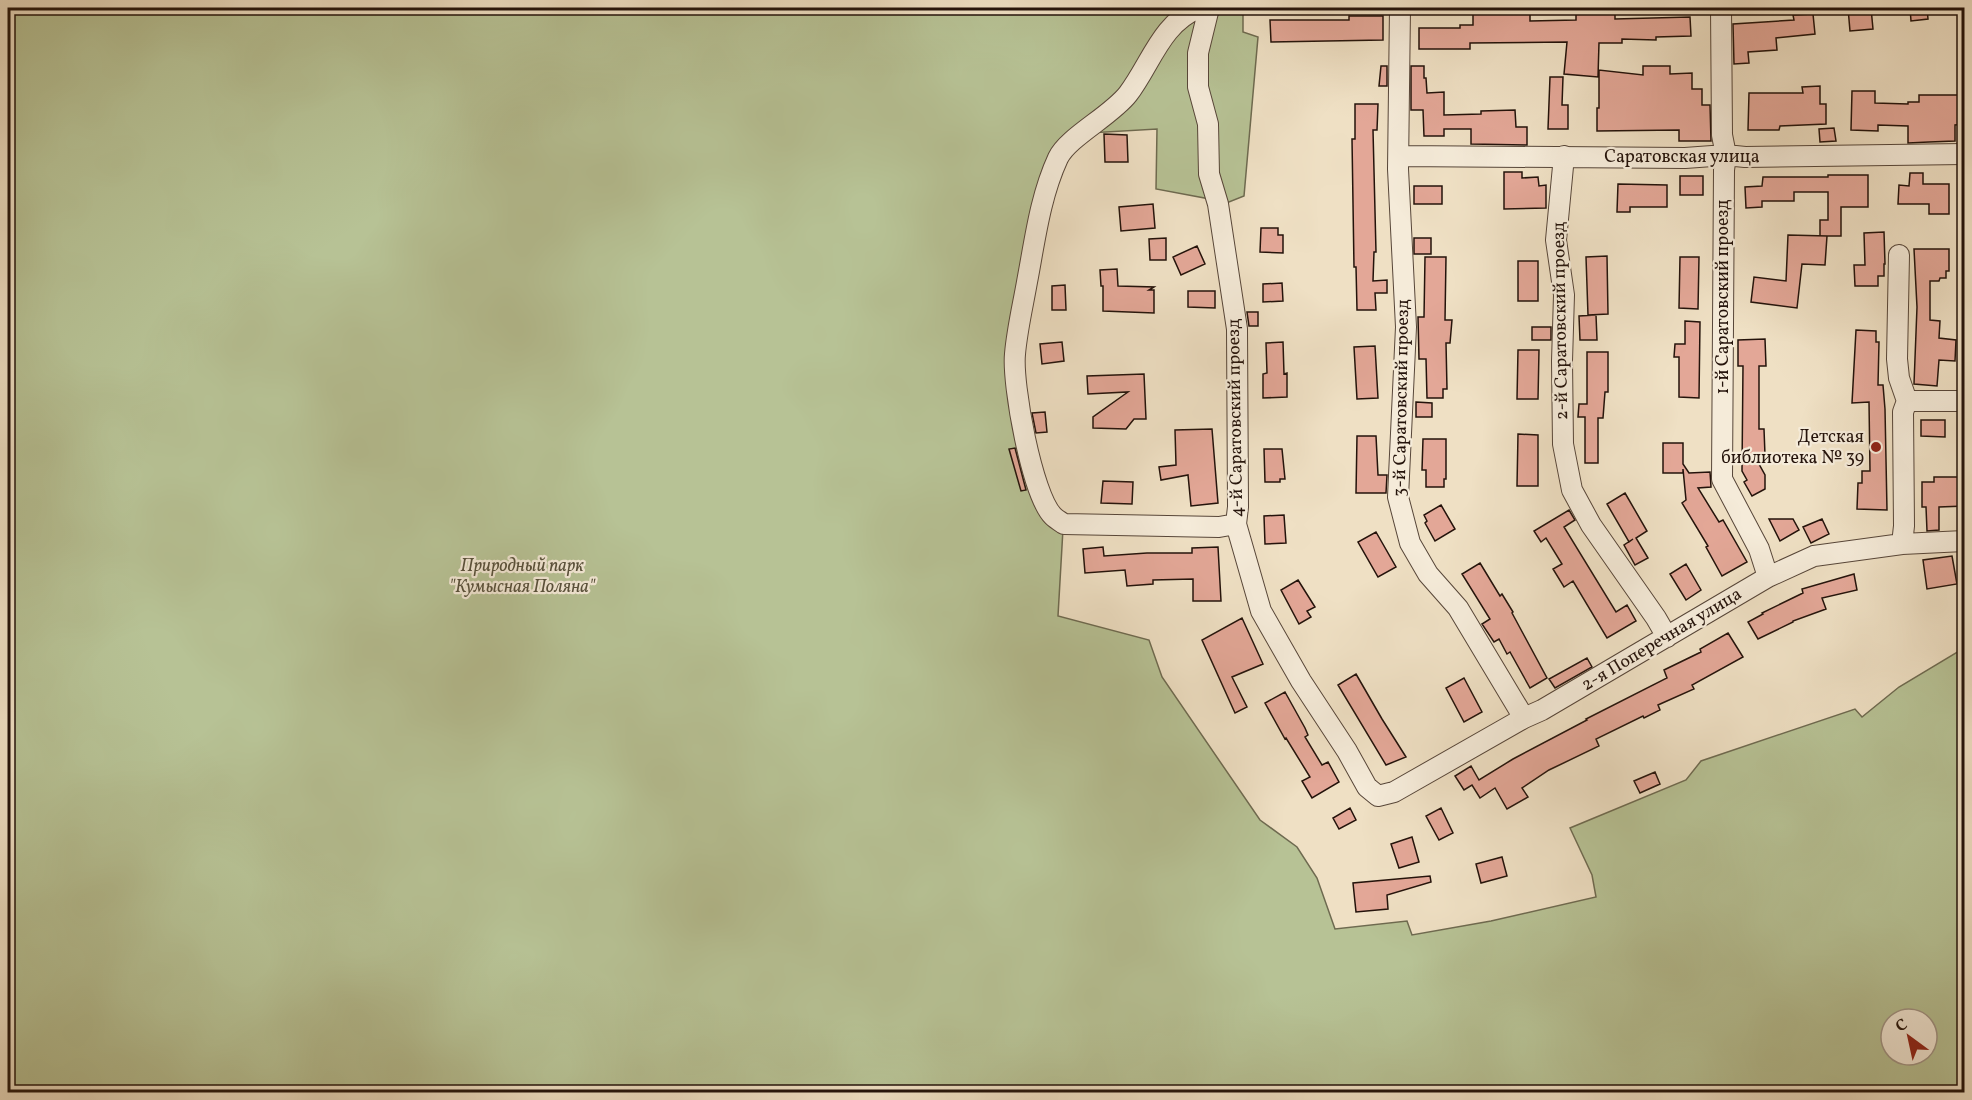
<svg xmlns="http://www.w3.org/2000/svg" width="1972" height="1100" viewBox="0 0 1972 1100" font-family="Vollkorn,serif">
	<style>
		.green { fill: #b7c295; stroke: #6e6a50; stroke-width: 1.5; fill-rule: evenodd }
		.building { fill: #e3a797; stroke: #24130b; stroke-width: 1.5 }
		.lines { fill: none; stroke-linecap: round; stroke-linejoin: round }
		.minor-casing { stroke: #574639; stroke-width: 22 }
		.minor { stroke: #f5ebd9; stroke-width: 20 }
		.poi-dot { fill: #8f2418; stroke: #f5ebd9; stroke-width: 2 }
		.labels { text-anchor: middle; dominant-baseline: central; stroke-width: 4.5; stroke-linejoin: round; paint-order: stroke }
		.street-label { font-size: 18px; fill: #24130b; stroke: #f5ebd9 }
		.poi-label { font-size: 18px; fill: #24130b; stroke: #f5ebd9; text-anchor: end }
		.park-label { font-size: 18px; font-style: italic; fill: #57503b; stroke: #f5ebd9 }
	</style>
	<rect width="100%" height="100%" fill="#efe0c4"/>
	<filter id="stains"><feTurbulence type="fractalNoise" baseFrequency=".00333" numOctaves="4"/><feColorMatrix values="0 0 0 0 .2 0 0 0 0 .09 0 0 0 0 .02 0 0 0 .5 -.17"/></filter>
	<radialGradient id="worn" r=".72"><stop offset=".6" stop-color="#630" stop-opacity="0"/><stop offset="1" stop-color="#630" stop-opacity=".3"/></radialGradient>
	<path class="green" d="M8,8H1203L1210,199L1156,189L1157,129L1089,133L1095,118L1034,202L1015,429L1063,529L1058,616L1149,640L1162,677L1260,820L1297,847L1317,878L1335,929L1407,921L1412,935L1491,921L1596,897L1592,875L1570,828L1686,780L1701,761L1855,709L1862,717L1899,687L1964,648V1092H8ZM1891,1019H1927V1055H1891Z
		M1224,8H1243V32L1258,37L1244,196L1224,204L1203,87V53L1213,21Z"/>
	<path class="building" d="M1517,8H1530V21L1576,20V12L1615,11V19L1690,17L1691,36L1656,37V40L1622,39V43H1599L1598,77L1564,74L1567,42L1470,43V49H1419V28H1460V25H1473V12H1517Z
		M1848,8H1871L1873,29L1850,31Z
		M1910,8H1927L1928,19L1911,21Z
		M1813,14L1815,34L1776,38L1777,50L1748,52L1749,63L1734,64L1733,24L1794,20L1793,15Z
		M1349,16H1383V40L1271,42L1270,20H1349Z
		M1381,66H1387V86H1379Z
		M1411,66H1424V78H1426L1427,93L1444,92V115L1481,114V111L1515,110L1516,127H1527V145L1471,144V129H1444V136H1424L1423,110H1411Z
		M1643,66H1670V74L1692,73V89H1702V105H1710L1711,141H1679V130L1597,131V108H1599V70L1643,75Z
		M1550,77H1563L1562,105H1568V129H1548Z
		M1820,86V104H1826V124L1780,126L1779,130H1748L1749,93H1803L1802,87Z
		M1852,91H1875V103L1908,104V102H1919V95H1965V124L1955,125V141L1929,142L1908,143V126L1878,125V131L1851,130Z
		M1355,104H1378L1377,130H1373L1376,252H1374L1373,281L1387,280V293H1375L1376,310H1357L1356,267H1354L1352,139H1355Z
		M1834,128L1836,141L1820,142L1819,129Z
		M1104,134L1127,135L1128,162H1105Z
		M1504,172H1522V178L1538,177L1539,186L1546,185V208L1504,209Z
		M1910,173H1923V184H1949V214H1929V204H1898L1899,185L1909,186Z
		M1828,175H1868V207H1841V236H1820V220H1828V192H1794V201H1762V207L1746,208L1745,187L1762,186L1763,177H1828Z
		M1680,176H1703V195H1680Z
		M1618,184L1667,185V207H1630V212H1617Z
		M1414,186H1442V204H1414Z
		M1153,204L1155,228L1121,231L1119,207Z
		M1261,228H1278V235H1283V253L1260,252Z
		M1884,232L1885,264H1884V276H1878V286H1855L1854,265H1865L1864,233Z
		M1788,235L1827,236L1825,265L1802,264L1797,308L1751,302L1754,277L1786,281Z
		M1166,238V260H1150L1149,239Z
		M1414,238H1431V254H1414Z
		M1197,246L1205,264L1181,275L1173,257Z
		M1914,249H1949V271H1946V278H1940L1939,281H1930V320L1940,321L1939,338L1956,340L1955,361L1939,360L1937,386L1914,384L1917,307Z
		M1607,256L1608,314L1588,315L1586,257Z
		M1425,257H1446L1445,320H1452L1450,343H1446L1447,389H1443V398H1427L1426,359H1419L1418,317H1424Z
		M1680,257H1699L1698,309L1679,308Z
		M1518,261H1538V301H1518Z
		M1117,269L1118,286L1154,287L1149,290H1154V313L1103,311V286H1101L1100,270Z
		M1282,283L1283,301L1263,302V284Z
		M1065,285L1066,310H1052V286Z
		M1188,291H1215V308L1188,307Z
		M1247,312H1258V326H1249Z
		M1596,315L1597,340H1580L1579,316Z
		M1685,321L1700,322L1699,398L1679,397V357H1674L1675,344H1685Z
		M1532,327H1551V340H1532Z
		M1856,330L1876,331V342H1879L1878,385H1883L1885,409L1887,510L1857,509L1858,483H1862V471H1870L1869,402L1852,403Z
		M1765,339L1766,366H1759V429H1764L1765,455H1754L1765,475V489L1752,496L1744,482L1747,480L1742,471L1743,366H1738V340Z
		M1062,342L1064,361L1042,364L1040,344Z
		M1283,342L1284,374L1287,373V397L1263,398V374L1267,373L1266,343Z
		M1375,346L1378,398L1357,399L1354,347Z
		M1518,350H1539L1538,399H1517Z
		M1587,352H1608V392H1605L1603,418H1598V463H1585V417H1578L1579,404H1587Z
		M1144,374L1146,419H1134L1126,429L1093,428V417L1128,392L1088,394L1087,376Z
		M1416,402L1432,403V417H1416Z
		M1045,412L1047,432L1036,433L1032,413Z
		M1921,420H1945V437L1921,436Z
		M1212,429L1218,503L1191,506L1188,475L1161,480L1159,467L1176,465L1175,430Z
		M1518,434L1538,435V486H1517Z
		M1357,436H1376L1378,475H1387L1386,493H1356Z
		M1423,439H1446V479H1444V487H1426V470H1422Z
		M1663,443H1683V464L1689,473L1710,472L1711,487L1698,488L1719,522L1723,520L1747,562L1722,576L1706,547L1708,546L1682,503L1686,500L1683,469V473H1663Z
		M1015,448L1026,490L1021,491L1009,449Z
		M1264,449H1282L1285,479H1280V482H1265Z
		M1934,477H1965V506L1939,507V530L1927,531L1926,507H1922V482H1934Z
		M1103,481L1133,482L1132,504L1101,503Z
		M1625,493L1647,531L1636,538L1648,558L1635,565L1624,545L1633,539L1629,542L1607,504Z
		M1441,505L1455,529L1435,541L1425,523L1427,521L1424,515Z
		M1569,510L1575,520L1564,527L1616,612L1627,605L1636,621L1607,638L1573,581L1564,587L1553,569L1562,564L1546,538L1541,542L1534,531Z
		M1284,515L1286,543L1265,544L1264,516Z
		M1769,519H1793L1799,530L1780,541Z
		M1822,519L1829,534L1811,543L1803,527Z
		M1376,532L1396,567L1378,577L1358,542Z
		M1103,547L1104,556L1147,553H1192V548L1218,547L1221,601H1193V579L1153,580V584L1127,586L1125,570L1085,573L1083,549Z
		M1952,556L1957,584L1927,589L1923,560Z
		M1480,563L1500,596L1502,594L1513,612L1512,613L1547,678L1530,688L1510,652L1507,654L1499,639L1494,642L1482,624L1490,619L1462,574Z
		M1686,564L1701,590L1686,600L1670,574Z
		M1854,574L1857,590L1822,598L1826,609L1793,621V622L1758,639L1748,622L1763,614L1762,613L1803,593L1802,589Z
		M1298,580L1315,607L1307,611L1311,617L1299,624L1281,590Z
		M1242,618L1263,664L1232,677L1247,707L1235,713L1202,640Z
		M1728,633L1743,657L1692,685L1694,689L1658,705L1660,710L1644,718L1643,716L1596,739L1599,746L1549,770L1522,788L1528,797L1507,809L1495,788L1480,798L1472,785L1464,790L1455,776L1471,766L1479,780L1513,759L1587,720L1586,719L1667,678L1664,670L1701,652L1700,649Z
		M1587,658L1592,667L1555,688L1549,679Z
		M1356,674L1382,719L1406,757L1386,765L1338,685Z
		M1464,678L1482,712L1464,722L1446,688Z
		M1285,692L1305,728L1308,735L1305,737L1322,765L1328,762L1339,782L1312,798L1302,781L1310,777L1286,738L1285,739L1265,703Z
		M1655,772L1660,784L1640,793L1634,781Z
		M1350,808L1356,820L1339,829L1333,818Z
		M1441,808L1453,833L1439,840L1426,816Z
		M1412,837L1419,862L1399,868L1391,844Z
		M1502,857L1507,876L1481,883L1476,864Z
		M1430,876L1431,882L1387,895L1388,909L1356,912L1353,883Z"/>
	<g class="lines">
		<defs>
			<path id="minor" d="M1199,8C1161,23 1151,64 1128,94C1111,116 1068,137 1058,158C1040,197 1035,240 1027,282C1023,305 1017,330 1015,354C1012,384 1032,495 1053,516C1056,519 1061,522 1064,524L1219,527L1236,524
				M1209,8L1198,53V87L1208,124L1209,174L1218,204L1237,329L1238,507L1236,524L1261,611L1301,681L1347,751L1367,787L1378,796L1394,792L1524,718L1542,710L1768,577L1814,556L1902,544L1964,541
				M1400,8L1398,169L1406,327L1398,497L1410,543L1428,574L1458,608L1524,718
				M1721,8L1722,135L1726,155L1724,170L1722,479L1759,549L1768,577
				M1399,156L1685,158L1726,155L1745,157L1964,154
				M1564,156L1556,240L1564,295L1562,361L1563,444L1572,490L1591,525L1656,618L1667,637
				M1899,255L1897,359L1899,378L1907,401L1903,412L1904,526L1902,544
				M1907,401H1964"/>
		</defs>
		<use href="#minor" class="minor-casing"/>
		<use href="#minor" class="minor"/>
	</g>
	<circle class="poi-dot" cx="1876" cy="447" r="6"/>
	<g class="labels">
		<g class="street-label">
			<text x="1682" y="157">Саратовская улица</text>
			<text transform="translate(1723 297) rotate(-90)">1-й Саратовский проезд</text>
			<text transform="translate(1561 321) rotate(-91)">2-й Саратовский проезд</text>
			<text transform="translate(1402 398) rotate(-89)">3-й Саратовский проезд</text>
			<text transform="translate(1236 418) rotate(-91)">4-й Саратовский проезд</text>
			<text transform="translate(1662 640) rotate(-31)">2-я Поперечная улица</text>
		</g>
		<g class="poi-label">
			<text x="1864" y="437">Детская<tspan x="1864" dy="21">библиотека № 39</tspan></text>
		</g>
		<g class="park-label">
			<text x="522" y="566">Природный парк<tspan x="522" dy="21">"Кумысная Поляна"</tspan></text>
		</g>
	</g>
	<rect width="1972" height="1100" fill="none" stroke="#efe0c4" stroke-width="30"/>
	<rect x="9" y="9" width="1954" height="1082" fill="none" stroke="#24130b" stroke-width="3"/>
	<rect x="15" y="15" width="1942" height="1070" fill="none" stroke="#24130b" stroke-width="1.5"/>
	<g transform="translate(1909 1037) rotate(327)"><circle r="28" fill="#f5ebd9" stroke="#a19587" stroke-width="1.5"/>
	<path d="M0-4.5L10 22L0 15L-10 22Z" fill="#8f2418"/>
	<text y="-9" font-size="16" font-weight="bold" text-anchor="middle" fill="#24130b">С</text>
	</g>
	<rect width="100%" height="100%" filter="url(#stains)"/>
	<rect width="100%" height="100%" fill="url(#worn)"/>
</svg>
